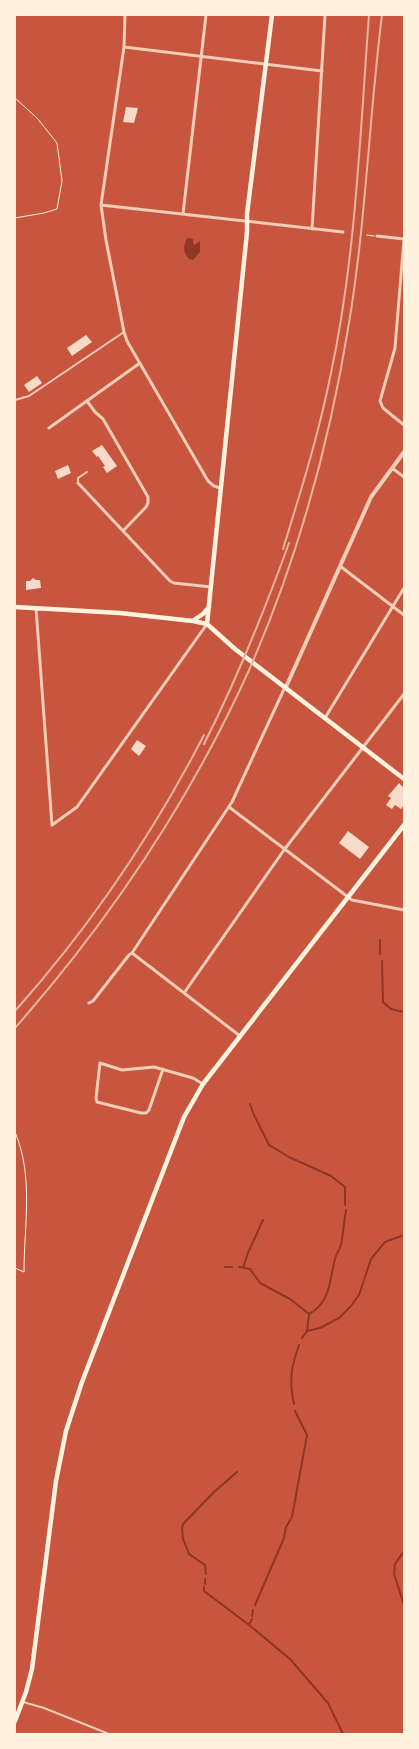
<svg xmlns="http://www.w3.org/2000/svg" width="419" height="1749" viewBox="0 0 419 1749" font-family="Roboto,sans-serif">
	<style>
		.water { fill: #8f3625 }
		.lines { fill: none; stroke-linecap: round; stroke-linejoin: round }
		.stream { stroke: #8f3625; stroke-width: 2 }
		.building { fill: #f7dbc8 }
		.path { stroke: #fff3e0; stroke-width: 1 }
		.service { stroke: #f1ccb7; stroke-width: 2 }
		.minor { stroke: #f1ccb7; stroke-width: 3 }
		.tertiary { stroke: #f1ccb7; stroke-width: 4 }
		.secondary { stroke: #fff3e0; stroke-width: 4.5 }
		.rail { stroke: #e9b49f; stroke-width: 2 }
	</style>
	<rect width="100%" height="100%" fill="#c8553d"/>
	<path class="water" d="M187,238L193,239V243L195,245L200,241V252L193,260L189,259C183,252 183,247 187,238Z"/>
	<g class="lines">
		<path class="stream" d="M380,940V954
			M382,961L383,1002L391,1009L404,1012
			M250,1104L254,1115L269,1145L289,1157L331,1176L345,1187V1205
			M225,1267H232
			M239,1267L250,1269L260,1283L290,1299L309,1314
			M243,1268L248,1253L263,1220
			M307,1331L309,1314C332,1302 329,1278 336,1256C337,1252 340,1249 341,1245C343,1234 344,1222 346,1210
			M302,1338L307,1331L320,1328L339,1318L351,1306L359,1295L371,1259L385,1242L404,1235
			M294,1404C289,1380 291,1367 299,1345
			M404,1551L395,1564L394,1574L404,1605
			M206,1574L205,1565L189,1554L183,1539L182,1529L183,1524L214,1492L237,1472
			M205,1584V1579
			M204,1587V1591L249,1625L290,1659L328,1703L343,1734
			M255,1605L284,1538L286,1527L292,1517L307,1435L295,1411
			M252,1616L253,1610
			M249,1625L252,1619"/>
	</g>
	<path class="building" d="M126,107L138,108L134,123L123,122Z
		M86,335L92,342L72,356L67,348Z
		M37,376L42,383L29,392L24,385Z
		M102,445L117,466L107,473L103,467L105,466L98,456L97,457L92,451Z
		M68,465L71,473L58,479L55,471Z
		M33,578L36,580H40L41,588L26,590V581H30Z
		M137,740L146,746L139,756L131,749Z
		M399,783L404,788V805L401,809L395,805L392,809L386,805L391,798L388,796Z
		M348,831L369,847L360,859L339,843Z"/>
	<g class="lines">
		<path class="path" d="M15,98L37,118L57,143L62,181L57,209L44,213L15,218
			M367,235L374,236
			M15,1132C34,1177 24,1225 24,1272L15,1268"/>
		<path class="service" d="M15,400L29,396L124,332
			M78,483V478L87,472
			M23,1702L44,1708L109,1734"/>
		<path class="minor" d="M125,15L124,47L101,205L106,240L124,332L127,341L208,481L214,486L220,488
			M124,47L322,71
			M101,205L343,232
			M183,214L206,15
			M312,229L325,15
			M377,236L404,239L395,348L380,401L383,408L404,425
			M87,401L95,412L103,419L148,497V503L146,507L123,531
			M49,428L140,363
			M392,468L404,477
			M78,483L170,581L174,583L211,587
			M340,566L404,615
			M36,608L52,825
			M325,718L404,588
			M229,807L352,900L404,910
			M52,825L77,807L207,624
			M132,953L240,1036
			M184,993L284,850L404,694
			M89,1003L93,1001L129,955L132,953L232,802L285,687
			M163,1069L149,1110L146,1113H141L97,1102L96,1098L100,1063L122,1070L154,1067L193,1078L203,1084"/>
		<path class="tertiary" d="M286,687L371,497L404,452"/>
		<path class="secondary" d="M15,607L120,613L193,621L207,624L235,649L404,779
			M194,620L203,614L209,607
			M207,624L247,232V214L272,15
			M15,1721L26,1692L32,1669L56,1481L66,1431L82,1382L184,1117L203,1084L404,825"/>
		<path class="rail" d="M283,549C301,491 319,433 331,373C356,256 360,134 369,15
			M204,744C237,679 264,612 289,543
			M15,1011C89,928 153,834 204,735
			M15,1028C110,920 191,799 250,668C298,558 330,441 349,323C366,221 369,118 382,15"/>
	</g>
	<rect width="419" height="1749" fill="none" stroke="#fff3e0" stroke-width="32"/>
</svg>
